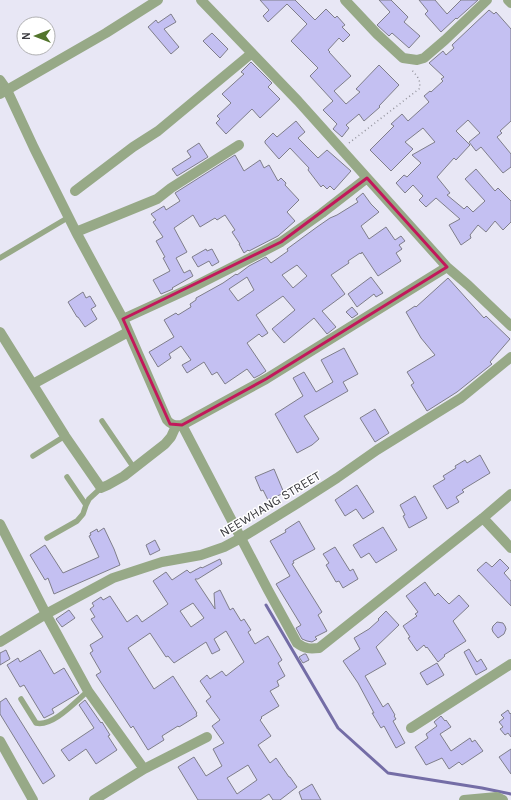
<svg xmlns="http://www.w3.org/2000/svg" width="511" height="800" viewBox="0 0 511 800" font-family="Karla,sans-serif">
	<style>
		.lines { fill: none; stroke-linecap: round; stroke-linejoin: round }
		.stream { stroke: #746da6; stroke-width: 3 }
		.building { fill: #c4c0f2; stroke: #7f7e8a; fill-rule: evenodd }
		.path { stroke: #94949d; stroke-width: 1.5; stroke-dasharray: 1 3; stroke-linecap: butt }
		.service { stroke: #97a987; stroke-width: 5.5 }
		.minor { stroke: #97a987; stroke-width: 10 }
		.tertiary { stroke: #97a987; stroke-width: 10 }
		.marked { fill: none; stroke: #c2185b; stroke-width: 3; stroke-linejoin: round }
		.labels { text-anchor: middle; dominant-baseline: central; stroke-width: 3; stroke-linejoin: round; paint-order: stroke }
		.street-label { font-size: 13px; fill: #3c3c41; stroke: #fff }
	</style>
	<rect width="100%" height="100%" fill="#e8e7f5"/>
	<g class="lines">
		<path class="stream" d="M266,605L338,728L388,773L482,788L511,794"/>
	</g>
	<path class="building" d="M260,0H295L315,20L326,9L335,18L337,16L345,25L342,27L350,35L343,42L339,38L328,50L330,52H329L351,76L334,91L346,104L360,92L356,89L379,65L399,85L379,106L380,107L364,121L359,114L346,125L349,128L342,137L333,129L337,124L323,110L333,101L310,76L318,68L291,41L307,24L287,4L268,22L263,16L269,10Z
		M379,0H391L408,17L404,22L420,36L409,48L392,33L389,36L377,25L390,12Z
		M419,0H435L447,14L461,0H478L457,19L456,18L441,32L425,14L428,11Z
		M489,10L494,14L496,12L511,29V121L500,131L502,133L497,137L511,154V167L503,173L481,147L476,151L469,142L480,133L468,120L456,131L470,145L456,160L454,158L437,177L450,193L447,195L464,209L467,206L473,212L485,201L465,179L476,169L495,191L498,188L511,201V222L503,230L495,221L486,232L478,225L470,235L471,238L461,245L449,225L460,219L436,198L426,207L419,200L423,196L413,185L405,193L396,183L404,175L407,177L421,163L412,155L435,142L423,128L405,142L413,149L391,171L370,150L394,126L391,124L402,114L408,121L429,102L424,96L430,91L431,92L443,81L441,79L444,77L429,63L443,51L446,55L454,48L452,45Z
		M171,14L176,22L164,29L179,47L171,54L148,27L156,20L158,23Z
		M212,33L228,49L220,58L203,41Z
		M251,62L272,83L268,87L280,99L260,118L252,109L226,134L216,123L220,119L217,116L231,103L222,94L244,74L241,72Z
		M296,121L305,132L298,138L318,158L327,150L351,171L334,190L330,186L327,189L323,185L321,187L308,170L309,168L290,148L279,159L265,143V141L273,133L277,137Z
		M199,143L208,157L177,176L172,169L191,157L187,151Z
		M235,155L244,171L260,160L264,168L269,165L278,181L281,178L286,183L285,185L299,200L287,212L295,221L278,236L249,251L248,250L244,253L239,244H240L232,232L235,230L225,215L217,220L215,218L200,227L193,215L174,228L187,252L176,258L184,273L190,270L193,276L172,288L173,289L161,294L153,280L170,271L163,258L165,257L156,241L163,237L153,222L156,220L151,214L164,206L166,210L180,201L175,193Z
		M363,193L371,204L379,212L361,226L369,239L386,227L395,240L401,236L405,241L399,245L402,249L396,253L401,261L378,276L362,252L361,254L360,253L348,261L349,263L331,275L345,294L322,311L336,327L327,334L314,318L284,343L272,329L295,310L283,296L256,315L268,333L262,337L259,334L247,343L266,371L260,375L254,378L247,369L225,384L217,372L212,375L204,362L187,373L182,365L191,360L181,346L169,354L171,358L158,367L149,352L174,337L164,320L176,313L178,315L191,307L190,304L196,300V298L223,283L236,274L237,275L249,266L266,257L271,263L288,251L287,249L317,227L330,218L337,215L358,202L356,199ZM297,265L307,276L293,288L282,275ZM247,277L254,290L238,301L229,289Z
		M206,249L207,251L212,249L219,262L212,266L209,261L198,267L192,257Z
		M371,277L383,293L376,297L374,294L357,307L348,294Z
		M448,278L484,318L486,316L510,339L490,362L492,364L457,392L427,411L411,385L414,383L407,372L435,355L421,338L406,312L415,306L416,307Z
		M83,292L86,298L90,296L96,306L91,309L97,319L85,327L78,317H77L68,302Z
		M352,307L358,314L352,318L346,312Z
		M344,348L358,374L343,382L348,391L304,416L319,439L312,445L297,453L275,414L303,396L293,378L304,372L316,392L333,382L321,360Z
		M375,409L389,433L375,442L360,418Z
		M480,455L490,473L462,490L464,492L456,497L459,502L447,509L433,486L445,479L443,476L456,468L455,466L465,460L467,463Z
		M274,469L284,493L268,500L263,490L261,491L255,477Z
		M357,485L374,512L363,519L356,509L345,516L335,500Z
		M415,496L427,518L409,528L403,516L405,515L400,505Z
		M299,521L315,549L293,561L294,563L292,564L322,612L318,615L327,631L315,637L317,639L312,642L307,641L302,639L296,628L301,625L276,584L290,576L270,541L286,532L285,530Z
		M383,527L397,550L376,563L369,553L361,558L353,545Z
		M104,528L114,549L120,565L54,594L48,578L45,580L30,555L45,545L63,573L99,557L89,536L91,535L90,533L97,529L98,532Z
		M155,540L160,550L150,555L146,545Z
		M335,547L350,571L353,569L358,579L343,588L339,581L336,582L326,565L329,563L323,554Z
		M220,559L222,564L198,579H195L215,609L214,593L220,590L230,610L233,608L241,621L244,619L251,630L248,632L255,644L268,636L282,660L278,663L285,676L277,681L279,686L270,691L279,706L261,717L262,718L260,720L271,736L258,745L270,763L276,758L289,777H290L297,787L280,800H273L269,794L260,800H198L178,767L194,757L206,776L222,766L213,749L224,743L212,726L220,720L206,701L211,697L200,681L207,675L210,679L222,671L226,676L244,662L226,631L214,639L220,650L212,654L206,642L174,663L168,656L166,657L150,633L128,648L154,689L173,676L197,713L196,714L197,716L179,727L178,726L162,736L164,740L148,750L133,726L131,728L96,675L101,672L90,653L93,651L90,645L103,637L91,619L95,617L90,609L94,606L92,603L101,597L103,600L110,596L127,622L137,615L142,622L168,604L153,581L166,572L172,580L187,570L190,573L201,567L202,568ZM193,603L204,618L191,627L180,611ZM248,765L257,780L237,794L227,778Z
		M500,559L509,568L504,573L511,581V606L477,570L486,562L492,567Z
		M425,582L435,596L438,593L449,604L459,595L469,606L453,621L466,641L444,655L445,656L438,662L427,647L426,648L424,645L417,651L408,638L410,637L403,626L417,616L415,614L418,612L406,596Z
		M69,610L75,618L62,627L56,619Z
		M386,611L399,625L376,647L386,664L365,676L383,707L388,703L395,715L394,716L396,719L393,721L405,743L396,748L384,726L381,728L372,713H374L358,683L343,661L360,649L354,638L369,629L379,620L378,619Z
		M497,622L503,623L505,626L506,629L504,634L498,638L493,632L492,629L493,626Z
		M469,649L477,662L481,659L487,669L476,675L464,652Z
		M6,650L10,659L0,665V653Z
		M40,650L54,674L64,668L79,693L52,709L54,713L44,718L24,685L20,687L7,665L18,658L20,662Z
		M304,654H306L309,660L303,663L299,657Z
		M437,663L444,675L427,685L420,673Z
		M6,698L55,776L43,784L0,714V702Z
		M85,700L101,723L102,722L110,735L108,736L117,750L96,764L86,749L69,761L61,750L94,728L79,705Z
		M508,710L510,714L511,713V737L508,733L505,735L500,729L503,727L499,722L504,718L501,715Z
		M441,716L445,721L446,720L451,727L440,734L451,751L470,738L472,742L475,740L483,751L462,765L459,762L449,769L442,758L426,765L415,747L428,738L426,734L437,726L434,722Z
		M511,749V774L499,757Z
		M312,784L321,800H302L299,792Z"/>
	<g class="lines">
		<path class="path" d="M349,143L419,89C422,80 416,75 411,69"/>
		<path class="service" d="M0,258L69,217
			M102,421L134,468
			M33,456L65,436
			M67,477L86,505
			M47,538L77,521L83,514L86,505L89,499L101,488
			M21,699L36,723C53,727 76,701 88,691"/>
		<path class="minor" d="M201,0L298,101L447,267L468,285L511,326
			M345,0L377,34L403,58L417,60L424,58L445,40L487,0
			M508,0L511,3
			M0,80L7,90L34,148L76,232L123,319L167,420C171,425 175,426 182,425L266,379L447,267
			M75,191L133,147L158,131L252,53
			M76,232L157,199L171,188L239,145
			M123,319L193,287L262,252L281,242L322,213L367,178
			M0,332L65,436L101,488L108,485L124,476L165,444L171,437L176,426
			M33,384L128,332
			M182,425L268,590L297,643C305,649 310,649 319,648L483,518L511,494
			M483,518L511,548
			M0,524L46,614L88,691L144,769
			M0,642L46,614L113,578L162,562L201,555L224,547L241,538L298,503L337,478L377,450L461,398L511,357
			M411,728L511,664
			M0,741L33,800
			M94,800L144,769L207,737
			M464,800L497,797L503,800"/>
		<path class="tertiary" d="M0,94L106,33L158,0"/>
	</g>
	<path class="marked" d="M367,178L447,267L266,379L182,425L170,424L123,319L281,242Z"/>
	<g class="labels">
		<g class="street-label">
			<text transform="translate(270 504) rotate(-31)">NEEWHANG STREET</text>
		</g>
	</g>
	<g transform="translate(36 36) rotate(270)"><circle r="19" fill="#ffffff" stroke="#b1b1b3"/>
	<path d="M0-3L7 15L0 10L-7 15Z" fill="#53752c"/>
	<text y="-6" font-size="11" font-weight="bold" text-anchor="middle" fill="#3c3c41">N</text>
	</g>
</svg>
